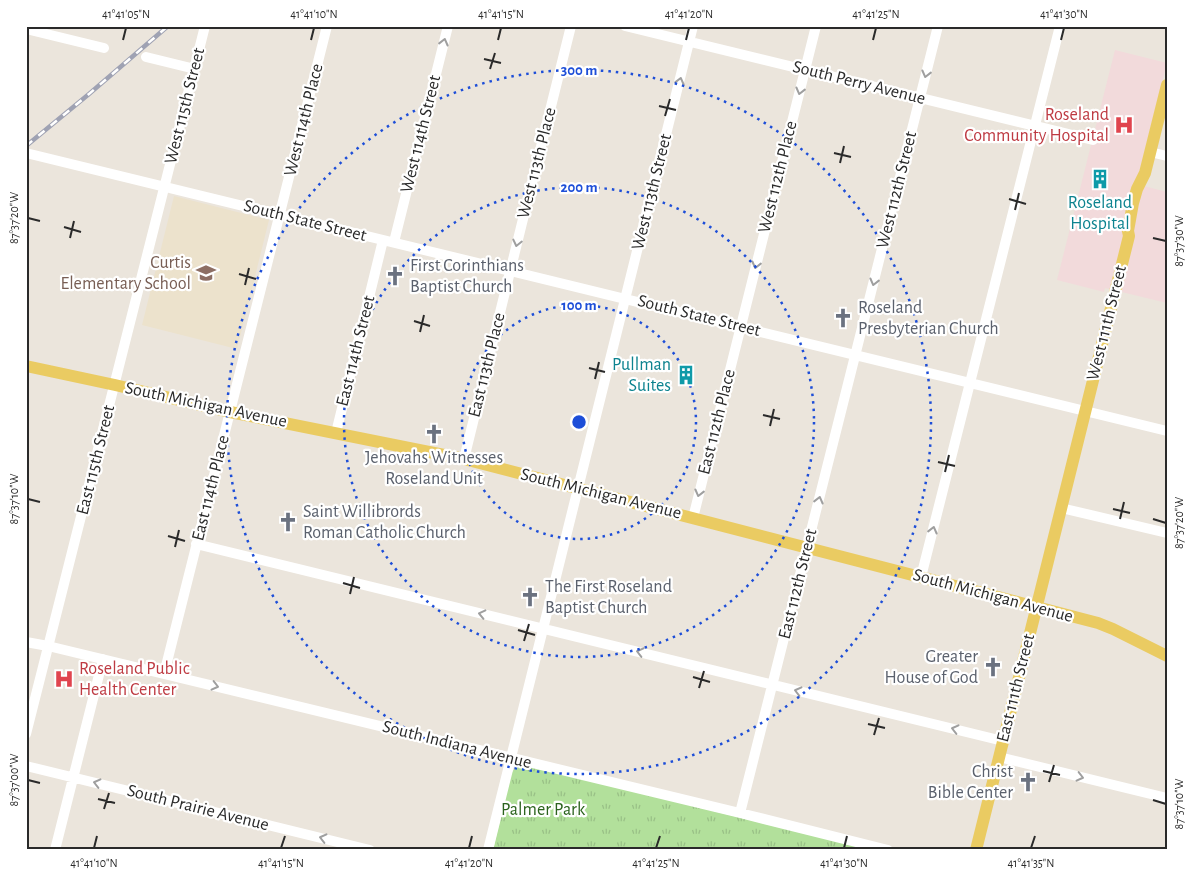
<svg xmlns="http://www.w3.org/2000/svg" width="1193" height="876" viewBox="0 0 1193 876" font-family="'Alegreya Sans',sans-serif">
	<style>
		.education { fill: #ece2cc }
		.medical { fill: #f2dadb }
		.grass { fill: url(#grass-tufts) }
		.lines { fill: none; stroke-linecap: round; stroke-linejoin: round }
		.minor { stroke: #fff; stroke-width: 10 }
		.major { stroke: #eacb62; stroke-width: 12 }
		.rail-casing { stroke: #9fa2b3; stroke-width: 4.5 }
		.rail { stroke: #fff; stroke-width: 2.5; stroke-dasharray: 8; stroke-linecap: butt }
		.oneway { stroke: #9f9f9f }
		.ticks { fill: none; stroke: #2a2a2a; stroke-width: 2 }
		.ring { fill: none; stroke: #1d4ed8; stroke-width: 2.5; stroke-dasharray: 2.5 5 }
		.labels { text-anchor: middle; dominant-baseline: central; stroke-width: 4.5; stroke-linejoin: round; paint-order: stroke }
		.street-label { font-size: 18px; fill: #2a2a2a; stroke: #fff }
		.health-label { font-size: 18px; fill: #be3a42; stroke: #fff; text-anchor: end }
		.culture-label { font-size: 18px; fill: #0d838f; stroke: #fff }
		.education-label { font-size: 18px; fill: #785e54; stroke: #fff; text-anchor: end }
		.worship-label { font-size: 18px; fill: #5b616d; stroke: #fff; text-anchor: start }
		.park-label { font-size: 18px; fill: #2b631d; stroke: #fff }
		.centre { fill: #1d4ed8; stroke: #fff; stroke-width: 2.5 }
		.ring-label { font-size: 15px; text-anchor: middle; font-weight: bold; fill: #1d4ed8; stroke: #fff; stroke-width: 4.5; stroke-linejoin: round; paint-order: stroke }
		.neatline { fill: none; stroke: #2a2a2a; stroke-width: 2 }
		.ticks-label { font-size: 12px; text-anchor: middle; fill: #2a2a2a }
	</style>
	<defs>
		<pattern id="grass-tufts" width="24" height="20" patternUnits="userSpaceOnUse" patternTransform="scale(1.25)"><rect width="24" height="20" fill="#b2e09b"/><path d="M3 7l-1-3M5 7V3M7 7l1-3M15 17l-1-3M17 17v-4M19 17l1-3" fill="none" stroke="#99c086"/></pattern>
	</defs>
	<rect width="100%" height="100%" fill="#ebe5dc"/>
	<path class="education" d="M174,196L269,220L237,349L142,325Z"/>
	<path class="medical" d="M1115,50L1167,63L1136,184L1167,192V303L1105,288L1104,292L1057,280Z"/>
	<path class="grass" d="M523,764L871,850H493L511,774L516,766Z"/>
	<g class="lines">
		<path class="minor" d="M625,26L1093,140
			M26,29L104,48
			M146,57L195,69
			M1150,152L1167,156
			M26,153L1167,431
			M394,242L448,26
			M336,433L383,240
			M464,459L523,219L571,26
			M1061,508L1167,533
			M693,518L816,26
			M196,544L1003,741
			M921,577L1060,26
			M26,642L48,646L740,813L888,850
			M164,674L327,26
			M26,734L205,26
			M999,757L1167,798
			M26,766L370,850
			M740,813L938,26
			M55,850L103,659
			M488,850L693,26"/>
		<path class="major" d="M26,366L115,385L230,412L464,459L1098,623L1113,629L1167,656
			M976,850L1129,236L1128,231L1133,203L1137,189L1145,173L1167,85"/>
		<defs>
			<path id="rail" d="M26,146L89,94L168,26"/>
		</defs>
		<use href="#rail" class="rail-casing"/>
		<use href="#rail" class="rail"/>
	</g>
	<defs><path id="oneway-chevron" d="M-2-3.5L2.5 0L-2 3.5" fill="none" stroke-width="1.6" stroke-linecap="round" stroke-linejoin="round" transform="scale(1.25)"/></defs>
	<g class="oneway">
		<use href="#oneway-chevron" transform="translate(444 42) rotate(-76)"/>
		<use href="#oneway-chevron" transform="translate(926 74) rotate(104)"/>
		<use href="#oneway-chevron" transform="translate(680 81) rotate(-76)"/>
		<use href="#oneway-chevron" transform="translate(800 91) rotate(104)"/>
		<use href="#oneway-chevron" transform="translate(517 243) rotate(103)"/>
		<use href="#oneway-chevron" transform="translate(756 265) rotate(104)"/>
		<use href="#oneway-chevron" transform="translate(874 282) rotate(104)"/>
		<use href="#oneway-chevron" transform="translate(699 493) rotate(104)"/>
		<use href="#oneway-chevron" transform="translate(819 500) rotate(-76)"/>
		<use href="#oneway-chevron" transform="translate(933 530) rotate(-76)"/>
		<use href="#oneway-chevron" transform="translate(482 614) rotate(-167)"/>
		<use href="#oneway-chevron" transform="translate(640 652) rotate(-166)"/>
		<use href="#oneway-chevron" transform="translate(215 686) rotate(14)"/>
		<use href="#oneway-chevron" transform="translate(798 691) rotate(-166)"/>
		<use href="#oneway-chevron" transform="translate(955 729) rotate(-166)"/>
		<use href="#oneway-chevron" transform="translate(1080 777) rotate(14)"/>
		<use href="#oneway-chevron" transform="translate(97 783) rotate(-166)"/>
		<use href="#oneway-chevron" transform="translate(323 838) rotate(-166)"/>
	</g>
	<path class="ticks" d="M123,40L126,28M311,40L314,28M498,40L501,28M686,40L689,28M873,40L876,28M1061,40L1064,28M484,59L501,63M490,69L495,53M659,106L676,110M665,116L670,99M834,153L851,157M840,163L844,146M1009,199L1026,204M1015,210L1019,193M28,218L40,221M64,227L81,232M70,238L74,221M1153,238L1166,241M239,274L256,279M245,285L249,268M414,321L430,326M420,332L424,315M589,368L605,372M595,379L599,362M763,415L780,419M770,426L774,409M938,462L955,466M945,472L949,455M28,499L40,502M1113,509L1130,513M1120,519L1124,502M1153,519L1166,523M168,536L185,541M175,547L179,530M343,583L360,588M350,594L354,577M518,630L535,635M524,641L529,624M693,677L710,682M699,688L704,671M868,724L885,728M874,735L879,718M1043,771L1060,775M28,780L40,783M1049,782L1054,765M98,799L115,803M1153,800L1166,804M104,809L109,793M94,848L97,836M281,848L285,836M469,848L472,836M656,848L660,836M844,848L847,836M1031,848L1035,836"/>
	<g class="ring">
		<circle cx="579" cy="422" r="117"/>
		<circle cx="579" cy="422" r="235"/>
		<circle cx="579" cy="422" r="352"/>
	</g>
	<defs>
		<symbol id="hospital-bare" viewBox="-9 -9 18 18"><path d="M-5-5h3v3.5h4V-5h3V5h-3V1.5h-4V5h-3Z" fill="#e0444e" stroke="#fff" stroke-width="2.5" paint-order="stroke"/></symbol>
		<symbol id="building-bare" viewBox="-9 -9 18 18"><path d="M-4-6H4V6H1V3H-1V6H-4ZM-2.5-4.3h1.7v1.8h-1.7ZM.8-4.3h1.7v1.8H.8ZM-2.5-1h1.7V.8h-1.7ZM.8-1h1.7V.8H.8Z" fill="#0f9aa8" stroke="#fff" stroke-width="2.5" paint-order="stroke"/></symbol>
		<symbol id="school-bare" viewBox="-9 -9 18 18"><path d="M0-5L7-2L0 1L-7-2ZM-4 1L0 2.5L4 1V4Q0 6-4 4Z" fill="#8d6e63" stroke="#fff" stroke-width="2.5" paint-order="stroke"/></symbol>
		<symbol id="church-bare" viewBox="-9 -9 18 18"><path d="M-1.2-6h2.4v3.5h3.3v2.4h-3.3V6h-2.4V-.1h-3.3v-2.4h3.3Z" fill="#6b7280" stroke="#fff" stroke-width="2.5" paint-order="stroke"/></symbol>
	</defs>
	<g fill-rule="evenodd">
		<use href="#hospital-bare" x="1110" y="111" width="28" height="28"/>
		<use href="#building-bare" x="1086" y="165" width="28" height="28"/>
		<use href="#school-bare" x="192" y="259" width="28" height="28"/>
		<use href="#church-bare" x="381" y="262" width="28" height="28"/>
		<use href="#church-bare" x="829" y="304" width="28" height="28"/>
		<use href="#building-bare" x="672" y="361" width="28" height="28"/>
		<use href="#church-bare" x="420" y="420" width="28" height="28"/>
		<use href="#church-bare" x="274" y="508" width="28" height="28"/>
		<use href="#church-bare" x="516" y="583" width="28" height="28"/>
		<use href="#church-bare" x="979" y="653" width="28" height="28"/>
		<use href="#hospital-bare" x="50" y="665" width="28" height="28"/>
		<use href="#church-bare" x="1014" y="768" width="28" height="28"/>
	</g>
	<g class="labels">
		<g class="street-label">
			<text transform="translate(859 83) rotate(14)">South Perry Avenue</text>
			<text transform="translate(185 106) rotate(-76)">West 115th Street</text>
			<text transform="translate(304 120) rotate(-76)">West 114th Place</text>
			<text transform="translate(421 134) rotate(-76)">West 114th Street</text>
			<text transform="translate(537 163) rotate(-76)">West 113th Place</text>
			<text transform="translate(778 177) rotate(-76)">West 112th Place</text>
			<text transform="translate(897 190) rotate(-76)">West 112th Street</text>
			<text transform="translate(652 192) rotate(-76)">West 113th Street</text>
			<text transform="translate(305 221) rotate(14)">South State Street</text>
			<text transform="translate(699 316) rotate(14)">South State Street</text>
			<text transform="translate(1107 323) rotate(-76)">West 111th Street</text>
			<text transform="translate(356 351) rotate(-76)">East 114th Street</text>
			<text transform="translate(487 365) rotate(-76)">East 113th Place</text>
			<text transform="translate(206 405) rotate(12)">South Michigan Avenue</text>
			<text transform="translate(717 422) rotate(-76)">East 112th Place</text>
			<text transform="translate(96 460) rotate(-76)">East 115th Street</text>
			<text transform="translate(211 488) rotate(-76)">East 114th Place</text>
			<text transform="translate(601 494) rotate(14)">South Michigan Avenue</text>
			<text transform="translate(798 584) rotate(-76)">East 112th Street</text>
			<text transform="translate(993 596) rotate(15)">South Michigan Avenue</text>
			<text transform="translate(1016 688) rotate(-76)">East 111th Street</text>
			<text transform="translate(457 745) rotate(14)">South Indiana Avenue</text>
			<text transform="translate(198 808) rotate(14)">South Prairie Avenue</text>
		</g>
		<g class="health-label">
			<text x="1109" y="115">Roseland<tspan x="1109" dy="21">Community Hospital</tspan></text>
			<text x="79" y="669" text-anchor="start">Roseland Public<tspan x="79" dy="21">Health Center</tspan></text>
		</g>
		<g class="culture-label">
			<text x="1100" y="203">Roseland<tspan x="1100" dy="21">Hospital</tspan></text>
			<text x="671" y="365" text-anchor="end">Pullman<tspan x="671" dy="21">Suites</tspan></text>
		</g>
		<g class="education-label">
			<text x="191" y="263">Curtis<tspan x="191" dy="21">Elementary School</tspan></text>
		</g>
		<g class="worship-label">
			<text x="410" y="266">First Corinthians<tspan x="410" dy="21">Baptist Church</tspan></text>
			<text x="858" y="308">Roseland<tspan x="858" dy="21">Presbyterian Church</tspan></text>
			<text x="434" y="458" text-anchor="middle">Jehovahs Witnesses<tspan x="434" dy="21">Roseland Unit</tspan></text>
			<text x="303" y="512">Saint Willibrords<tspan x="303" dy="21">Roman Catholic Church</tspan></text>
			<text x="545" y="587">The First Roseland<tspan x="545" dy="21">Baptist Church</tspan></text>
			<text x="978" y="657" text-anchor="end">Greater<tspan x="978" dy="21">House of God</tspan></text>
			<text x="1013" y="772" text-anchor="end">Christ<tspan x="1013" dy="21">Bible Center</tspan></text>
		</g>
		<g class="park-label">
			<text x="543" y="810">Palmer Park</text>
		</g>
	</g>
	<circle cx="579" cy="422" r="8" class="centre"/>
	<g class="ring-label">
		<text x="579" y="75">300 m</text>
		<text x="579" y="192">200 m</text>
		<text x="579" y="310">100 m</text>
	</g>
	<rect width="1193" height="876" fill="none" stroke="#ffffff" stroke-width="55"/>
	<rect x="28" y="28" width="1138" height="820" class="neatline"/>
	<g class="ticks-label">
		<text x="126" y="18">41°41'05"N</text>
		<text x="314" y="18">41°41'10"N</text>
		<text x="501" y="18">41°41'15"N</text>
		<text x="689" y="18">41°41'20"N</text>
		<text x="876" y="18">41°41'25"N</text>
		<text x="1064" y="18">41°41'30"N</text>
		<text transform="translate(14 218) rotate(-90)" y="4">87°37'20"W</text>
		<text transform="translate(1179 241) rotate(-90)" y="4">87°37'30"W</text>
		<text transform="translate(14 499) rotate(-90)" y="4">87°37'10"W</text>
		<text transform="translate(1179 523) rotate(-90)" y="4">87°37'20"W</text>
		<text transform="translate(14 780) rotate(-90)" y="4">87°37'00"W</text>
		<text transform="translate(1179 804) rotate(-90)" y="4">87°37'10"W</text>
		<text x="94" y="867">41°41'10"N</text>
		<text x="281" y="867">41°41'15"N</text>
		<text x="469" y="867">41°41'20"N</text>
		<text x="656" y="867">41°41'25"N</text>
		<text x="844" y="867">41°41'30"N</text>
		<text x="1031" y="867">41°41'35"N</text>
	</g>
</svg>
